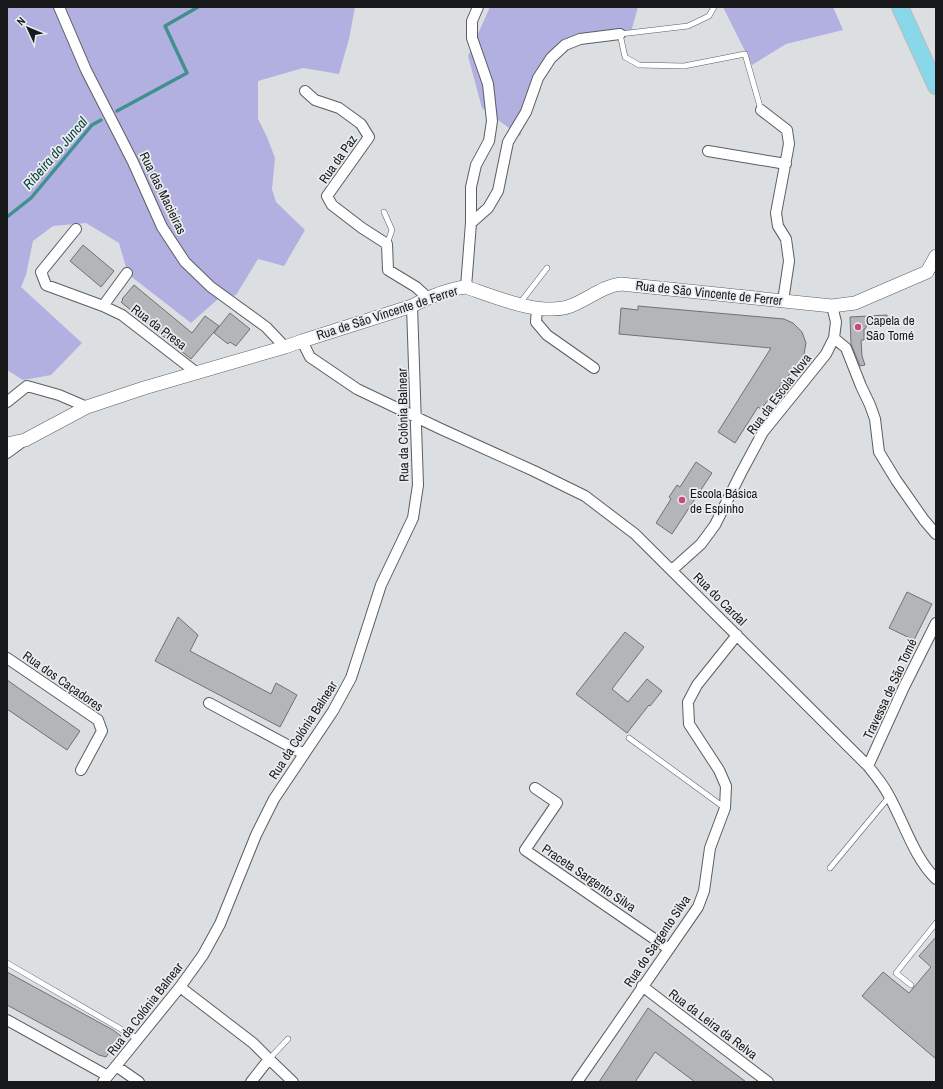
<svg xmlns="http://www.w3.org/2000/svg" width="943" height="1089" viewBox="0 0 943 1089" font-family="'Archivo Narrow',sans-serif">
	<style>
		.green { fill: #b1b0e1 }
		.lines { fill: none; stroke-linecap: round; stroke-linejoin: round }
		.stream { stroke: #3f908e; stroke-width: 3.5 }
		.building { fill: #b3b5b8; stroke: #6f7175 }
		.service-casing { stroke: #5b5e61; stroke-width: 6 }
		.minor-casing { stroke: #5b5e61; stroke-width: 12 }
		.tertiary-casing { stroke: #5b5e61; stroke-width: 14 }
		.primary-casing { stroke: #bababa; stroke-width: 18 }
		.service { stroke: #fff; stroke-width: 5 }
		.minor { stroke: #fff; stroke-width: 10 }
		.tertiary { stroke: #fff; stroke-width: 13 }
		.primary { stroke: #89d8e9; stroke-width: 16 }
		.poi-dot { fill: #cd4582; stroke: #e9edef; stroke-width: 1.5 }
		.labels { text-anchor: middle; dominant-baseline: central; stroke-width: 3.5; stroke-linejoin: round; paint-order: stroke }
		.street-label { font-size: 13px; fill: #18191a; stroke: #e9edef }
		.poi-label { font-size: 13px; fill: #18191a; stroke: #e9edef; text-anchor: start }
		.water-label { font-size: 14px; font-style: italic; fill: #063d3c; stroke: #e9edef }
	</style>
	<rect width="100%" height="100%" fill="#dbdfe2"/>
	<path class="green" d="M7,7H355L349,39L339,74L303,68L258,81V119L267,137L275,158L272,189L276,202L305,230L284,266L258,259L236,295L218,299L191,323L128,274L119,243L86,223L53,226L33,241L26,275L21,287L82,343L51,375L23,380L7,370Z
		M490,7H638L631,32L560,48L537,88L520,136L482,108L468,56Z
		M723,7H833L843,30L786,44L752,65Z"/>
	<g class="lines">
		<path class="stream" d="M117,111L187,73L165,26L198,7
			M7,217L31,198L92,125L101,120"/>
	</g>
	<path class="building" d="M83,245L114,271L101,287L70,261Z
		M134,285L192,333L205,316L219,326L191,359L121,302L123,300L122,299Z
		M638,306L784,319L793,323L802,332L806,343L804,354L802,359L761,409L758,407L735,443L718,432L771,348L619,334L621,308L638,310Z
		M230,313L250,329L236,346L230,342L228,344L214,333Z
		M887,315V324L866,325V328L864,329V340H861L862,356L865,365L860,366L851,344L850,317Z
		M696,462L712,473L672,534L656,523L671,499L669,497L677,485L680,487Z
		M907,592L932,604L914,640L889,628Z
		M178,617L198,635L190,651L271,694L276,683L297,695L280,727L155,661Z
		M625,632L644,647L612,689L628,702L647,679L662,691L650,706L649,705L627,733L576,694Z
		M7,680L80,731L67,750L7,709Z
		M936,937V1059L862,996L883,972L909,993L931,967L919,956Z
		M7,972L113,1030L121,1036L106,1057L99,1055L7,1005Z
		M648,1008L746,1082H695L655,1052L635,1082H599Z"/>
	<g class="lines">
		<defs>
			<path id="service" d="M714,7L709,16L688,26L620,34L625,57L639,65L684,66L745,54L761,110
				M384,212L392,230L387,244
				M520,303L547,268
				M629,738L725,808
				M830,868L889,797
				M7,963L138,1039
				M911,985L896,973L936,923
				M269,1059L288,1039"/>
			<path id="minor" d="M59,7L86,70L133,162L162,227L185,262L211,287L266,327L285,347
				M305,91L315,100L339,108L361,124L369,137L327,196L332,205L362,228L387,244L388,270L416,287L428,298
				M761,110L787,130L789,144L776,213L778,226L786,239L789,261L783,301
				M708,151L786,164
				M471,223L488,208L498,191L508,142L526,112L538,78L551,58L565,45L580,39L620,34
				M76,229L41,272L46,285L103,306L122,315L197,373
				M466,287L471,223V187L476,165L489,141L492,121L488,84L472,38V21L478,7
				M103,306L127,273
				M537,308L536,322L547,335L594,368
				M834,338L846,348L861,386L870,405L875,419L879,452L896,480L924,520L936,534
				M302,341L310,357L357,389L441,429L534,471L585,496L635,534L868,766C875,775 883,784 888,794C904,822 913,856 936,879
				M7,402L27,386L59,395L87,407
				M7,453L22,442
				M672,570L701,544L715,525L741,473L763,432L826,354L834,338L836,322L832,306
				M7,658L98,720L102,731L81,770
				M209,703L304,754
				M868,766L904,687L936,623
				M535,788L557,803L525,850L669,949
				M642,986L768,1082
				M180,987L253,1043L269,1059L293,1082
				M7,1020L108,1076
				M116,1066L139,1082
				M103,1082L180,987L203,955L220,924L256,835L274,799L333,711L351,678L381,585L413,518L418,485L412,306
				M251,1082L269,1059
				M577,1082L698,907L704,891L710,848L725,808L726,786L719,770L689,724L688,702L697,685L737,635"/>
			<path id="tertiary" d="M7,444L25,440L87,407L144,388L285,347L302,341L412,306C429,297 447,289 466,287C495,297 544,318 573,305C590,298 603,286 621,284L832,306L855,303L927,272L936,256"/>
			<path id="primary" d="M900,7L936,86"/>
		</defs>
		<use href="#service" class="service-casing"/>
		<use href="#minor" class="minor-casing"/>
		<use href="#tertiary" class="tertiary-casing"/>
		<use href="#primary" class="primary-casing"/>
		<use href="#service" class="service"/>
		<use href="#minor" class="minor"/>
		<use href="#tertiary" class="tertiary"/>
		<use href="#primary" class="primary"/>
	</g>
	<g class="poi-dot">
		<circle cx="858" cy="327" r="4"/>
		<circle cx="682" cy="500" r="4"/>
	</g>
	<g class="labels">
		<g class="street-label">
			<text transform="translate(338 159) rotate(-55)">Rua da Paz</text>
			<text transform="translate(163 193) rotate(64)">Rua das Macieiras</text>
			<text transform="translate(709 293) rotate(6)">Rua de São Vincente de Ferrer</text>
			<text transform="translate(387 313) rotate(-18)">Rua de São Vincente de Ferrer</text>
			<text transform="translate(159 327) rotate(37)">Rua da Presa</text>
			<text transform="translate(779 394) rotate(-53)">Rua da Escola Nova</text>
			<text transform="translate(403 425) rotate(-91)">Rua da Colónia Balnear</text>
			<text transform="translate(720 599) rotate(45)">Rua do Cardal</text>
			<text transform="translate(63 681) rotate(35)">Rua dos Caçadores</text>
			<text transform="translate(890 689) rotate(-65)">Travessa de São Tomé</text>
			<text transform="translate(303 730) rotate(-57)">Rua da Colónia Balnear</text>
			<text transform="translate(589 878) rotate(34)">Praceta Sargento Silva</text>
			<text transform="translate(657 941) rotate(-56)">Rua do Sargento Silva</text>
			<text transform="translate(145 1009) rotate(-52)">Rua da Colónia Balnear</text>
			<text transform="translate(713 1024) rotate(37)">Rua da Leira da Relva</text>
		</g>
		<g class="poi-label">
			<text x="866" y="320">Capela de<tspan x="866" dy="15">São Tomé</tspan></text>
			<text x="690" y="493">Escola Básica<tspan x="690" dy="15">de Espinho</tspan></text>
		</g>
		<g class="water-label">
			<text transform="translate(55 153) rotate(-49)">Ribeira do Juncal</text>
		</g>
	</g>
	<rect width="943" height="1089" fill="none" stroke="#18191a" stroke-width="16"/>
	<g transform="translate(28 28) rotate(314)" stroke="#e9edef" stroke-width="3" paint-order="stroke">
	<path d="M0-3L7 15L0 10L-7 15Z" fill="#18191a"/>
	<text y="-6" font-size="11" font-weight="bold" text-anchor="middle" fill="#18191a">N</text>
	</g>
</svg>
